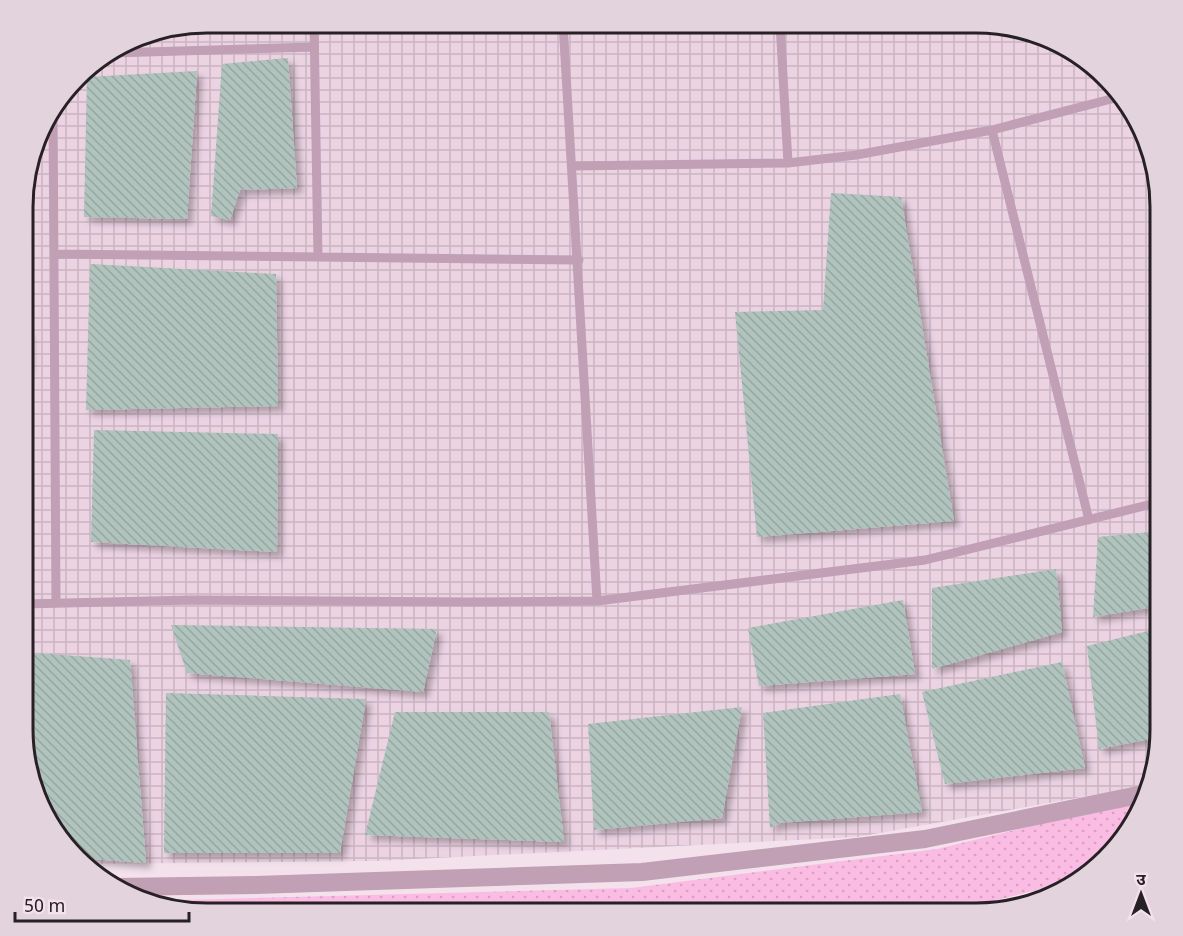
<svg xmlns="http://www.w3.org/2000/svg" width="1183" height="936" viewBox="0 0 1183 936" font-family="Georgia,'Noto Sans Devanagari',serif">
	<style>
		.industrial { fill: url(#industrial-grid) }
		.park { fill: url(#park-dots) }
		.building { fill: url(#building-back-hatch); filter: url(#shadow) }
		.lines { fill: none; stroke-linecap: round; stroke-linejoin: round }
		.service { stroke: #c19fb5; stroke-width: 9 }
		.minor { stroke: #c19fb5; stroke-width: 18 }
		.rim { fill: none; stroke: #272125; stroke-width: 3 }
	</style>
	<defs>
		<pattern id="industrial-grid" width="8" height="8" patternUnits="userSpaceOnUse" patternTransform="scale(1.5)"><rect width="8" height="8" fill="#ebd3e2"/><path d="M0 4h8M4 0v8" fill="none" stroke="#cab5c2"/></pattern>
		<pattern id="park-dots" width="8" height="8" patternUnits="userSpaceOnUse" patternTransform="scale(1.5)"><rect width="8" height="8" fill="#fbbce4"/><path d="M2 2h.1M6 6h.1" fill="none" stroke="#d7a1c3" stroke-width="1.8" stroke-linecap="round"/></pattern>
		<pattern id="building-back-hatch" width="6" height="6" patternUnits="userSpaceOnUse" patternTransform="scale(1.5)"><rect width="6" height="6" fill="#b0c3bc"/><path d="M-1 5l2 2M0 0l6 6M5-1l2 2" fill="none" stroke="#97a7a1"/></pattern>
		<filter id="shadow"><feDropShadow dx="5.5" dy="5.5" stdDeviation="3" flood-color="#0004"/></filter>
	</defs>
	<rect width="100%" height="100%" fill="#f3e2ec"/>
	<path class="industrial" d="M207,23H988L1046,36L1098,69L1142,126L1160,207V741L1150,785L857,837L377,861L82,864L42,811L23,741L24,183L47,115L86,68L147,32Z"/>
	<path class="park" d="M1147,798L1114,851L1072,881L954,911L920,913H195L143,901L631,888L937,849Z"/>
	<path class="building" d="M288,58L297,188L240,190L230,220L211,216L222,64Z
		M197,71L187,219L84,217L87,77Z
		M831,193L901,197L954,521L757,537L735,312L823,310Z
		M90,264L276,274L278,406L86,410Z
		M28,331L27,369L24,370V332Z
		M94,430L278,434L277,552L91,542Z
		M1160,531V606L1093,617L1098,537Z
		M1056,569L1062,632L932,669V588Z
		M903,600L915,674L759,686L748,628Z
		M171,625L437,629L423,692L187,673Z
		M1160,628V737L1099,749L1087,646Z
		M23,652L130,660L146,863L78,858L42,811L23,741Z
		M1062,662L1085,768L945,784L922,692Z
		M166,693L366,699L340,853H164Z
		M900,694L922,812L780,823L770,828L763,713Z
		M742,707L722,818L594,830L588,724Z
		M395,712H549L564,842L365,835Z"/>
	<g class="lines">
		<path class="service" d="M314,23L318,257
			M563,23L597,601
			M780,23L788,163
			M112,53L314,47
			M53,108L56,602
			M992,130L1089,520
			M572,166L788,163L856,155L992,130L1119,97
			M54,254L579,260
			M23,604L193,600L469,602L597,601L925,560L1160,502"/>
		<path class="minor" d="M116,887L256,885L642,872L925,839L1148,793"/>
	</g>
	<path d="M0 0H1183V936H0ZM207 33H976A174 174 0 0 1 1150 207V729A174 174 0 0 1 976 903H207A174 174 0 0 1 33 729V207A174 174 0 0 1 207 33Z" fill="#e3d3dc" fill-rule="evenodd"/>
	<path class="rim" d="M207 33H976A174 174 0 0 1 1150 207V729A174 174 0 0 1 976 903H207A174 174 0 0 1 33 729V207A174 174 0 0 1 207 33Z"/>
	<g transform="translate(1141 894)" stroke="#f3e2ec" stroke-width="4.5" paint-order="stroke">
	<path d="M0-4.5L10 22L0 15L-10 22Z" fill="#272125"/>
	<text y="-9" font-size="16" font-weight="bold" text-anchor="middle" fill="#272125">उ</text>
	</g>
	<path d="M15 912v9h174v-9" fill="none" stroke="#272125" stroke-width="3"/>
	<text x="24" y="912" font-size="18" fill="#272125" stroke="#f3e2ec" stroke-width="4.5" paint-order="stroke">50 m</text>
</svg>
